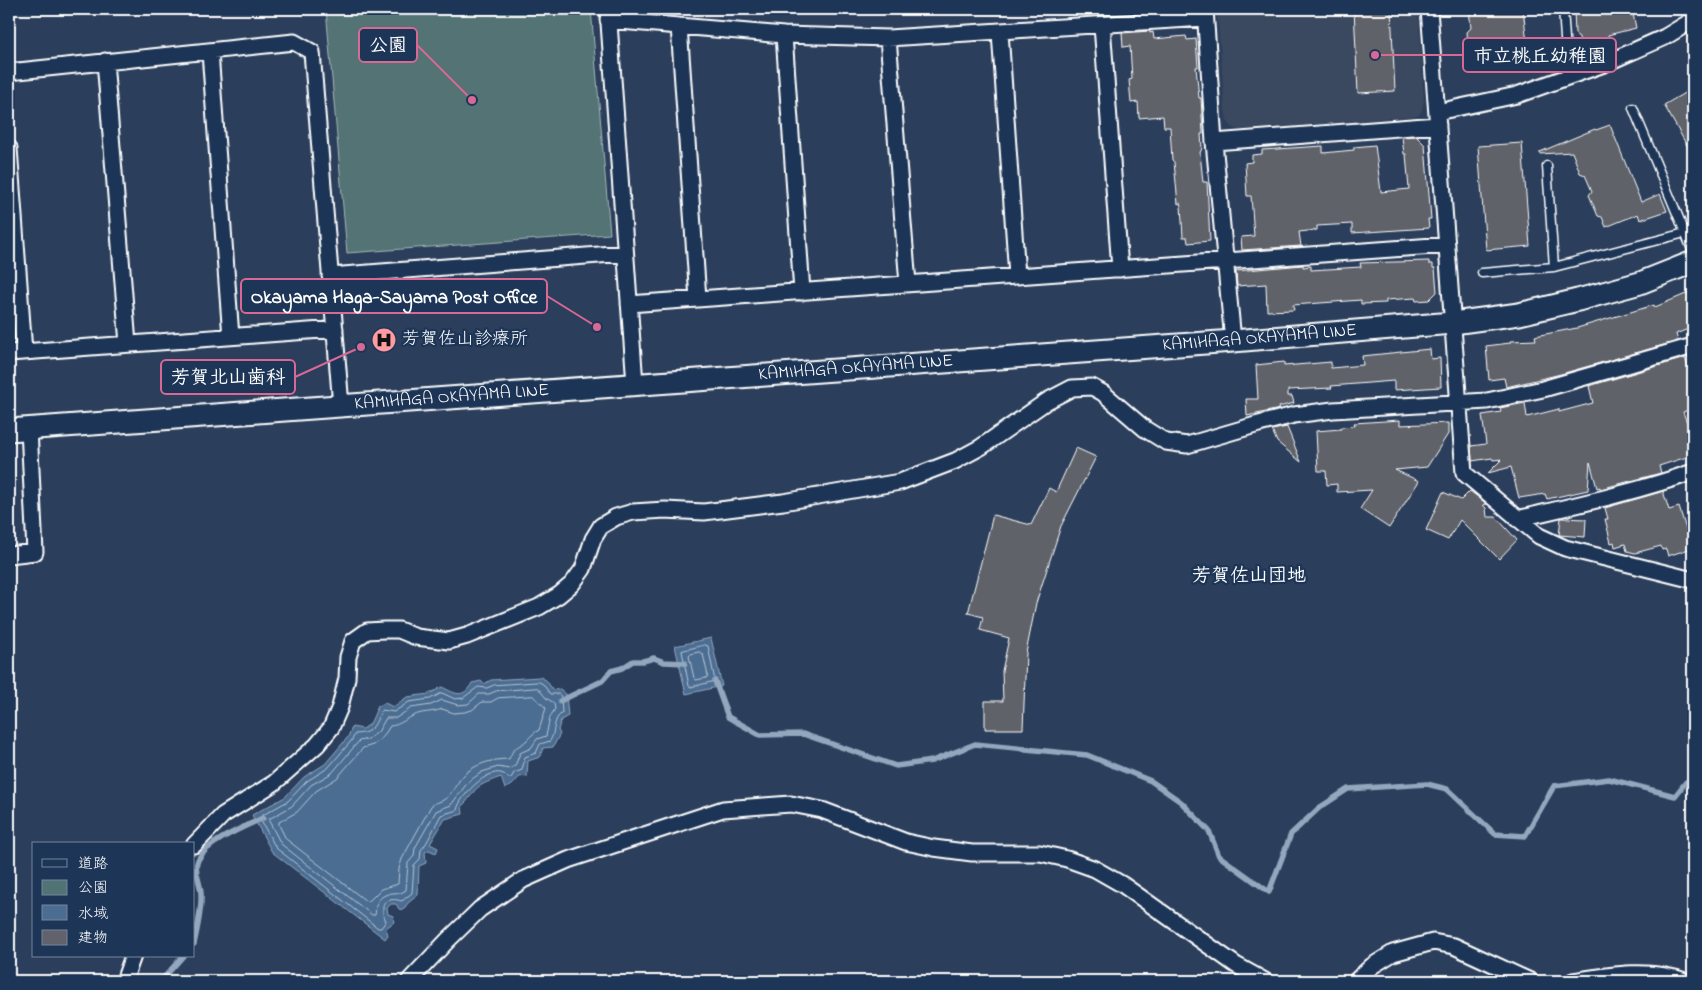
<svg xmlns="http://www.w3.org/2000/svg" width="1702" height="990" viewBox="0 0 1702 990" font-family="'Indie Flower','Klee One',sans-serif">
	<style>
		.built { fill: #3b4960 }
		.green { fill: #527374; stroke: #a8b9ba }
		.water { fill: #4b6d92; stroke: #93a7be }
		.lines { fill: none; stroke-linecap: round; stroke-linejoin: round }
		.shore { stroke: #b7c5d3; stroke-width: 1 }
		.stream { stroke: #93a7be; stroke-width: 5.5 }
		.building { fill: #61626b; stroke: #fff }
		.lane-casing { stroke: #fff; stroke-width: 11 }
		.street-casing { stroke: #fff; stroke-width: 19 }
		.secondary-casing { stroke: #fff; stroke-width: 25 }
		.lane { stroke: #1d3557; stroke-width: 8 }
		.street { stroke: #1d3557; stroke-width: 15 }
		.secondary { stroke: #1d3557; stroke-width: 21 }
		.labels { text-anchor: middle; dominant-baseline: central; stroke-width: 4.5; stroke-linejoin: round; paint-order: stroke }
		.street-label { font-size: 18px; fill: #fff; stroke: #1d3557 }
		.poi-label { font-size: 18px; fill: #fff; stroke: #1d3557; text-anchor: start }
		.neighbourhood-label { font-size: 19px; font-weight: bold; fill: #fff; stroke: #1d3557 }
		.leader { fill: none; stroke: #d76994; stroke-width: 2 }
		.callout-dot { fill: #d76994; stroke: #1d3557; stroke-width: 2 }
		.callout { fill: #1d3557; stroke: #d76994; stroke-width: 2 }
		.callout-label { font-size: 19px; text-anchor: middle; font-weight: bold; fill: #fff }
	</style>
	<rect width="100%" height="100%" fill="#2b3e5b"/>
	<filter id="ink" filterUnits="userSpaceOnUse"><feTurbulence type="fractalNoise" baseFrequency=".02" numOctaves="2"/><feDisplacementMap in="SourceGraphic" scale="10" xChannelSelector="R" yChannelSelector="G"/><feConvolveMatrix kernelMatrix="1 2 1 2 8 2 1 2 1" color-interpolation-filters="sRGB"/></filter>
	<g filter="url(#ink)">
		<path class="built" d="M1217,9H1418L1424,100L1422,110L1418,116L1242,130L1233,128L1227,121L1225,108Z"/>
		<path class="green" d="M326,9H591L610,234L347,253Z"/>
		<path class="water" d="M711,638L722,686L686,694L675,646Z
			M540,677L546,680L553,690L560,689L566,694L568,716L561,720L558,730L560,734L553,747L543,748L540,757L528,761L527,777C516,775 519,780 512,785C510,787 507,787 505,789L501,777C493,780 482,783 475,790C471,795 468,801 462,806L463,814L445,819L430,844L438,848L436,853L429,850L425,852L426,863L419,866L418,895L408,903L403,910L399,909L396,904H391L387,908L388,914L393,916L394,922L386,928L388,935L385,939L272,852L252,815L285,797L304,777L325,764L348,737L352,727L363,729L370,724L378,706L385,703L393,707L407,697L429,694L442,687C456,694 463,699 472,683L481,681L484,684L491,680Z"/>
		<g class="lines">
			<path class="shore" d="M705,645L708,646L715,681L691,687L689,686L682,651Z
				M700,652L703,654L708,676L706,678L696,680L694,678L689,656L691,654Z
				M539,682L543,684L550,694H559L561,697L562,713C552,720 556,731 550,741L540,744L536,753L525,757L522,770L514,773L511,778H508C495,759 459,796 457,810L441,815C435,825 428,843 421,850L420,859L414,865L412,893L402,901C394,899 390,898 383,905V914L386,921L381,928H378L276,848L260,819L261,816L288,801L307,781L328,768L352,740L355,734C375,733 374,724 382,710L394,712L409,702L430,699L442,693L455,699L463,698L478,687L487,688L494,685Z
				M538,688L546,698L554,703L555,709L550,717L546,736L537,739L531,748L520,753L515,766L509,769L498,767L482,772L468,782L451,805L436,811L415,848L414,856L408,863L406,890L401,893C392,892 381,894 377,903C375,907 376,912 375,915H372L281,844L269,821V819L292,806L311,785L332,773L359,741L368,739L378,732L386,718H396L411,708L431,705L442,700L458,705L468,704L479,694H489L496,691Z
				M533,696L546,708L539,730C533,733 531,736 526,741C517,749 515,744 509,759C493,759 473,764 462,777C456,784 452,794 445,799C441,802 435,802 431,806L402,859L399,869L398,884L381,889L369,901H366L286,839L279,825V822L297,812L316,791L337,778L363,748L373,745L383,737L390,726C400,725 404,720 413,716C422,711 433,713 442,709L454,713L465,712L472,710L482,702H491L498,698Z"/>
			<path class="stream" d="M715,681L728,717L760,735L803,734L896,766L932,761L975,744L1087,755L1151,781L1181,802L1209,831L1219,856L1269,892L1291,834L1319,808L1348,789L1427,784L1447,789L1495,834L1525,836L1554,786L1609,779L1675,796L1686,782L1693,783
				M560,701L602,681L611,671L622,668L633,661H643L654,658L664,662L685,663
				M194,944C197,930 202,909 201,894C201,883 193,871 198,860C206,842 246,826 263,818
				M161,981L183,956"/>
		</g>
		<path class="building" d="M1354,9H1391L1395,91L1358,93Z
			M1469,9H1496L1497,10L1523,9L1528,51L1501,54L1502,65L1474,68L1473,56L1469,54L1467,32L1471,28Z
			M1574,9H1632L1636,28L1608,35L1609,45L1580,47L1579,37L1575,34Z
			M1150,31V33L1153,32L1154,39L1186,36L1187,40L1196,39L1198,67H1196L1199,98H1201L1203,134H1201L1202,148L1200,153L1203,182H1207L1210,241L1188,243L1187,237H1183L1181,206L1180,203L1178,204L1174,162L1172,160L1170,127H1164L1163,116L1139,118L1138,102L1131,103L1129,80L1132,79L1130,46L1123,47L1122,33Z
			M1693,88V156L1664,105Z
			M1610,125L1641,202L1660,194L1667,211L1640,220L1638,214L1606,227L1602,217L1598,216L1589,195L1592,191L1585,175L1580,173L1572,152L1540,154V152L1595,129L1596,130Z
			M1416,136L1425,145L1431,219H1428L1429,228L1352,233V224L1317,226V230L1299,232L1301,246L1242,250L1241,237L1254,236L1251,196H1247L1245,163L1252,162V155L1262,154V150L1323,146V153L1354,150V147L1375,145L1381,192L1409,189L1406,154H1404L1402,137Z
			M1522,143L1530,246L1486,250L1478,146Z
			M1429,261V264H1433V268H1435L1437,292L1429,300L1416,301L1415,298L1386,300V303L1361,304V300L1293,305L1294,310L1267,311L1266,284L1237,286L1236,271L1303,265V267L1311,266V270L1361,267L1360,263Z
			M1693,291V327L1676,334L1678,341L1561,374L1506,387L1504,378L1489,380L1486,346L1510,343V341L1536,340L1535,336L1577,328L1654,305L1655,307Z
			M1430,349L1431,359L1440,358L1441,387L1394,390V381L1331,386L1332,388L1288,390V396H1292L1294,403L1279,407L1280,409L1247,416L1246,399H1258L1256,365L1284,362V366L1331,362V368L1363,365L1362,356Z
			M1685,358L1693,382V408L1683,412L1693,439V455L1659,466L1661,473L1600,489V487L1597,488L1590,462L1588,490L1547,499L1545,494L1519,498L1511,467L1488,473L1502,459L1493,460L1492,458L1472,461L1471,446L1486,444L1482,415L1501,412L1500,408L1525,403L1527,417L1559,409V412L1593,403L1589,386Z
			M1400,420V425L1448,423V434L1427,467L1395,470L1419,481L1389,528L1360,509L1372,490L1337,492V484L1327,485L1326,471H1318L1316,431L1341,429V427L1355,426L1354,423Z
			M1287,427L1301,462L1277,442L1272,430Z
			M1076,448L1096,457L1061,526L1036,603L1026,653L1023,729H985V701H1003L1002,671L1009,638L980,630L983,617L968,613L993,515L1031,525L1049,488L1056,492Z
			M1470,491L1487,504L1483,505L1486,508L1487,517H1496L1517,540L1499,559L1460,520L1448,540L1426,530L1443,492L1461,500Z
			M1663,491L1669,510L1679,507L1692,548L1668,556L1666,549L1662,550L1661,546L1635,553L1627,551L1625,544L1615,547L1614,542L1611,543L1605,519H1608L1605,508Z
			M1561,518L1586,519L1585,537L1559,535Z"/>
		<g class="lines">
			<defs>
				<path id="lane" d="M1563,9L1566,53L1604,54L1617,56
					M1633,108L1693,252
					M1547,166L1554,267
					M1482,273L1554,267L1685,233"/>
				<path id="street" d="M608,9L635,384
					M1205,9L1214,142L1233,341
					M1429,9L1464,473L1539,536L1565,548L1693,580
					M608,20L784,35L888,38L1205,18
					M1102,25L1120,269
					M679,26L698,299
					M1000,32L1017,276
					M784,35L802,292
					M888,38L908,284
					M210,52L231,337
					M105,61L128,344
					M9,72L294,42L312,52L341,406
					M1437,112L1517,95L1604,64L1665,37L1693,20
					M1214,142L1438,125
					M9,148L24,352
					M330,276L625,253
					M629,304L1447,245
					M9,353L335,329
					M1517,519C1576,505 1636,492 1693,472
					M9,555L35,552L29,428
					M194,845L223,815L274,783L317,745L331,728L340,707L347,678L348,657L353,641L367,631L384,630H399L416,637L449,641L467,636L539,607L559,595L572,584L583,569L593,539L601,526L616,517L633,512L665,510L704,512L783,502L900,482L955,461L981,447L1047,401L1072,388L1092,387L1103,393L1145,429L1166,442L1187,445L1259,424L1294,415L1333,410L1487,401L1543,389L1693,346
					M124,981L133,956
					M409,981L448,940L480,909L523,880L568,860L723,809L791,804L822,810L906,842L934,848L972,853H1040L1067,859L1095,869L1123,885L1236,965L1265,981
					M1356,981L1372,966L1393,953L1433,942L1454,946L1530,981
					M1573,981C1610,975 1649,968 1685,981"/>
				<g id="secondary">
					<path id="s1" d="M9,430L1233,341L1453,323L1519,314L1578,300L1640,283L1693,262"/>
				</g>
			</defs>
			<use href="#lane" class="lane-casing"/>
			<use href="#street" class="street-casing"/>
			<use href="#secondary" class="secondary-casing"/>
			<use href="#lane" class="lane"/>
			<use href="#street" class="street"/>
			<use href="#secondary" class="secondary"/>
		</g>
	</g>
	<defs>
		<symbol id="hospital-disc" viewBox="-11 -11 22 22"><circle r="9.5" fill="#ff9aa2" stroke="#1d3557"/><path d="M-5-5h3v3.5h4V-5h3V5h-3V1.5h-4V5h-3Z" fill="#111"/></symbol>
	</defs>
	<g fill-rule="evenodd">
		<use href="#hospital-disc" x="370" y="326" width="28" height="28"/>
	</g>
	<g class="labels">
		<g class="street-label">
			<text stroke="none"><textPath href="#s1" startOffset="1254">KAMIHAGA OKAYAMA LINE</textPath></text>
			<text stroke="none"><textPath href="#s1" startOffset="849">KAMIHAGA OKAYAMA LINE</textPath></text>
			<text stroke="none"><textPath href="#s1" startOffset="444">KAMIHAGA OKAYAMA LINE</textPath></text>
		</g>
		<g class="poi-label">
			<text x="402" y="340">芳賀佐山診療所</text>
		</g>
		<g class="neighbourhood-label">
			<text x="1249" y="576">芳賀佐山団地</text>
		</g>
	</g>
	<path class="leader" d="M472 100L417 45M1375 55L1463 55M597 327L547 296M361 347L295 377"/>
	<g class="callout-dot">
		<circle cx="472" cy="100" r="5"/>
		<circle cx="1375" cy="55" r="5"/>
		<circle cx="597" cy="327" r="5"/>
		<circle cx="361" cy="347" r="5"/>
	</g>
	<g class="callout">
		<rect x="359" y="28" width="58" height="34" rx="5"/>
		<rect x="1463" y="38" width="153" height="34" rx="5"/>
		<rect x="241" y="279" width="306" height="34" rx="5"/>
		<rect x="161" y="360" width="134" height="34" rx="5"/>
	</g>
	<g class="callout-label">
		<text x="388" y="51">公園</text>
		<text x="1540" y="62">市立桃丘幼稚園</text>
		<text x="394" y="303">Okayama Haga-Sayama Post Office</text>
		<text x="228" y="383">芳賀北山歯科</text>
	</g>
	<rect width="1702" height="990" fill="none" stroke="#1d3557" stroke-width="30"/>
	<rect x="15" y="15" width="1672" height="960" fill="none" stroke="#fff" stroke-width="2" filter="url(#ink)"/>
	<rect x="32" y="842" width="162" height="115" fill="#1d3557" stroke="#77869a"/>
	<rect x="42" y="859" width="25" height="8" fill="#1d3557" stroke="#77869a"/>
	<text x="78" y="868" font-size="15" fill="#ffffff">道路</text>
	<rect x="42" y="880" width="25" height="15" fill="#527374" stroke="#77869a"/>
	<text x="78" y="892" font-size="15" fill="#ffffff">公園</text>
	<rect x="42" y="905" width="25" height="15" fill="#4b6d92" stroke="#77869a"/>
	<text x="78" y="918" font-size="15" fill="#ffffff">水域</text>
	<rect x="42" y="930" width="25" height="15" fill="#61626b" stroke="#77869a"/>
	<text x="78" y="942" font-size="15" fill="#ffffff">建物</text>
</svg>
